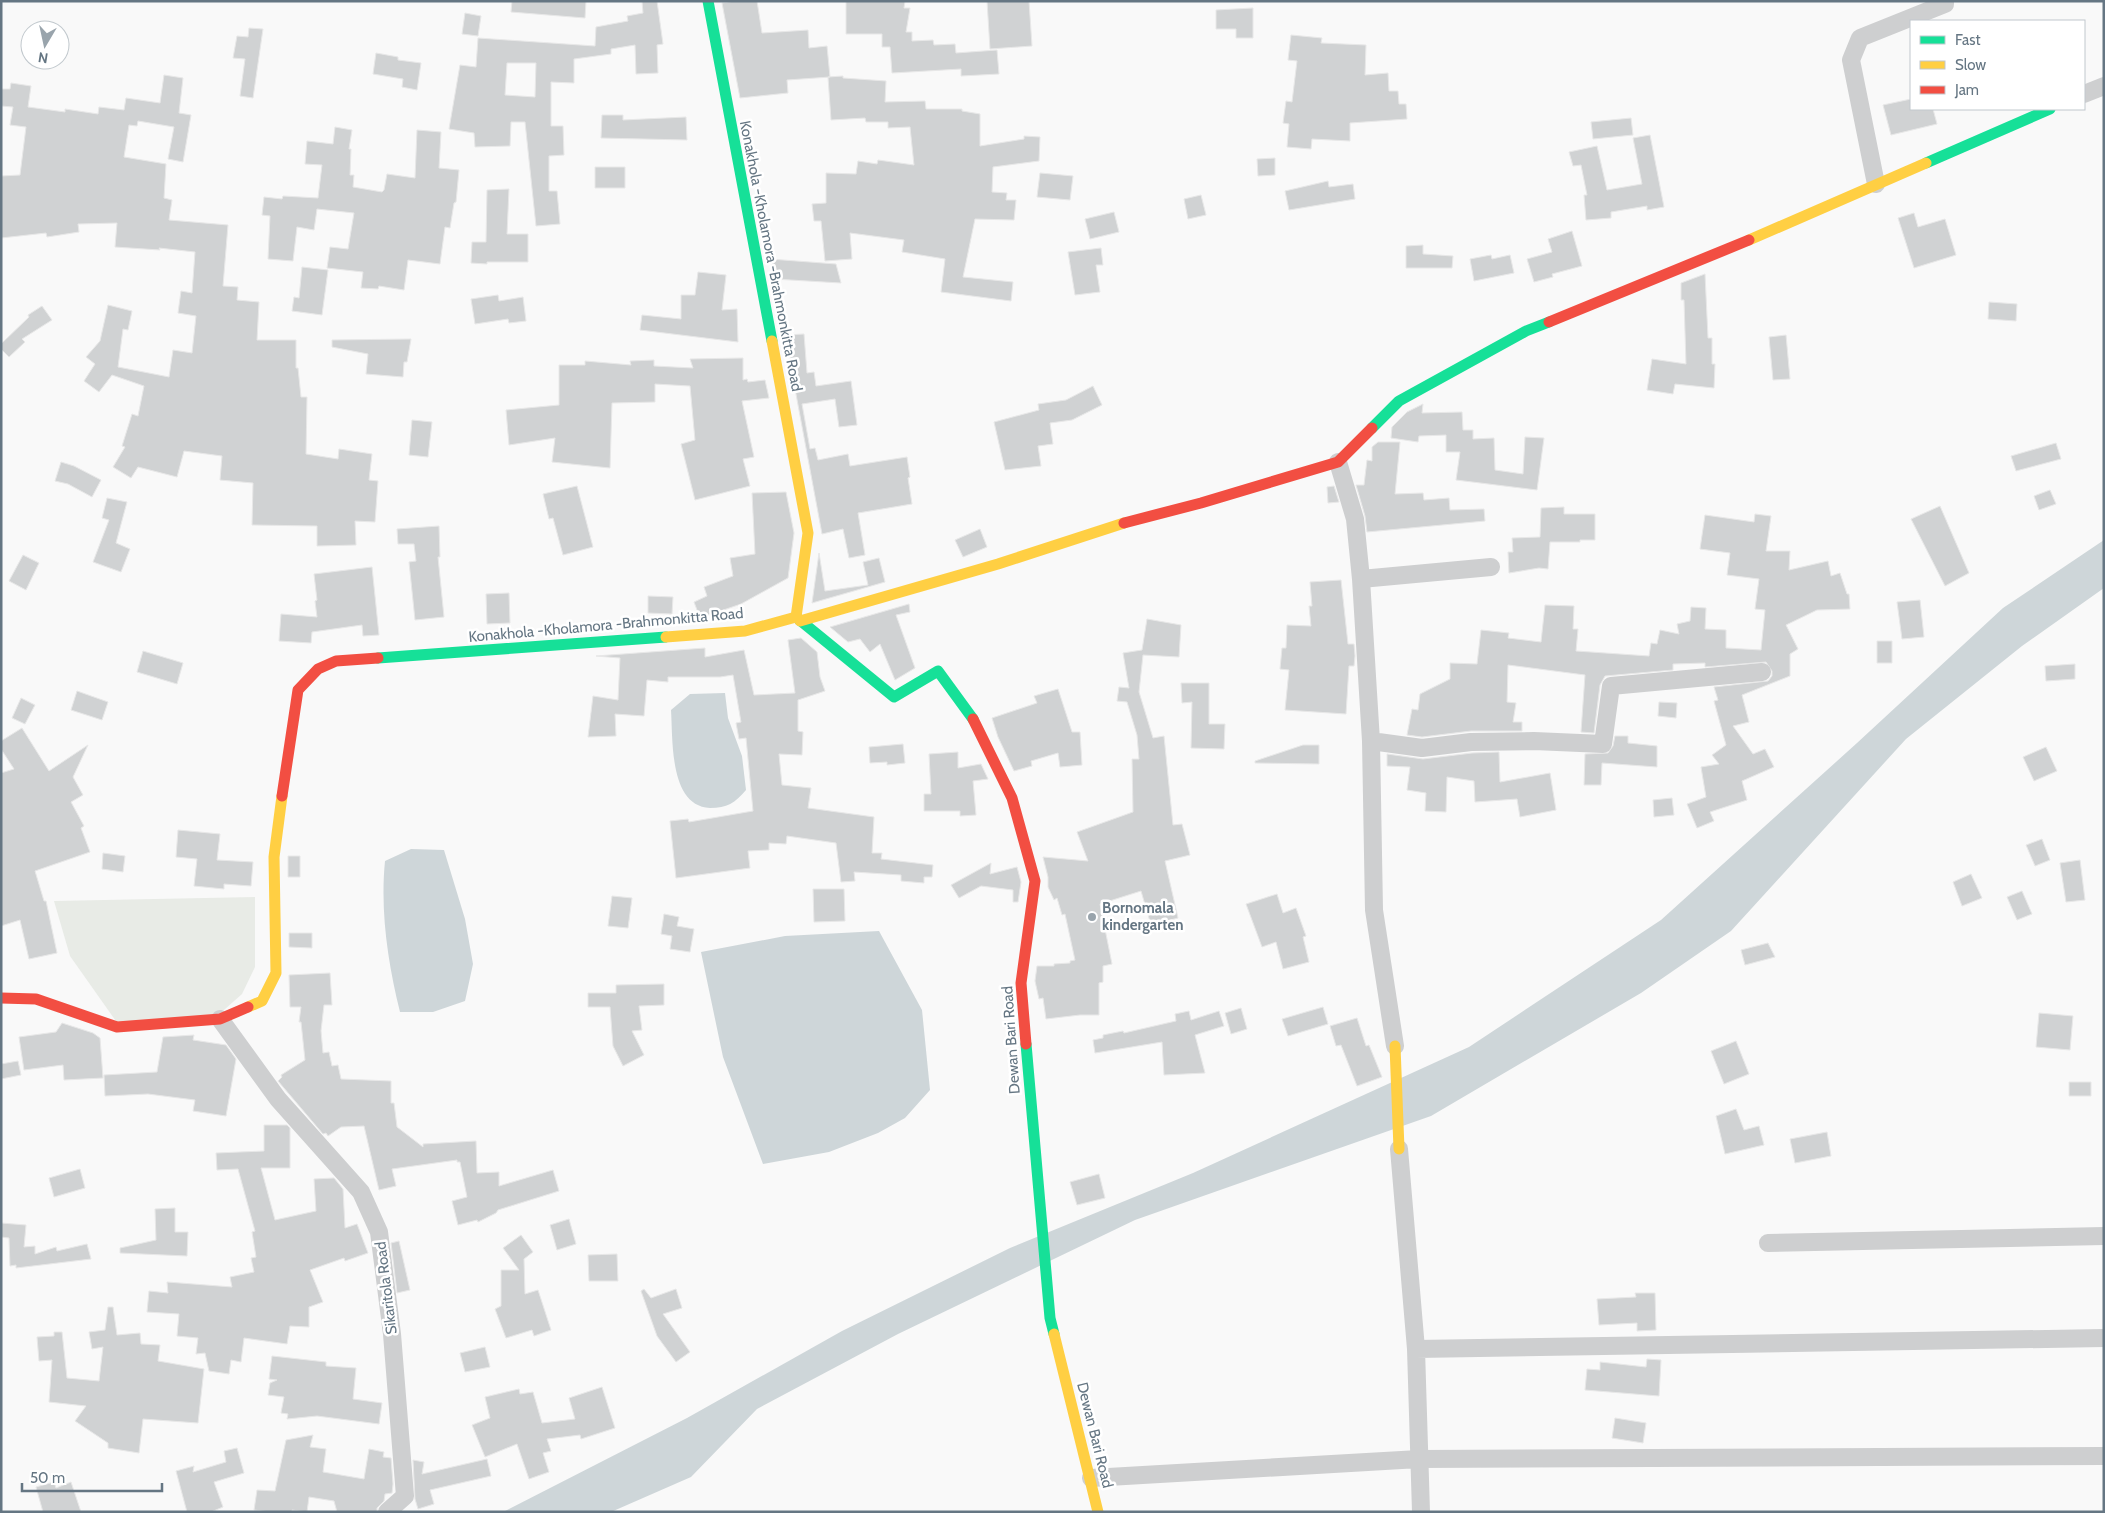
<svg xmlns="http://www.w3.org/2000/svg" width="2105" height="1513" viewBox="0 0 2105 1513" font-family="Cabin,sans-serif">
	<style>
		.green { fill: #e8ebe6 }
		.water { fill: #ced6d9 }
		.building { fill: #d0d2d3; stroke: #e8e8e8; fill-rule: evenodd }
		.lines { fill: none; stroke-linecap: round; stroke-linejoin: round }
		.street { stroke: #cecfd0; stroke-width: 18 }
		.fast { stroke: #16e098; stroke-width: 11 }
		.slow { stroke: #ffcf43; stroke-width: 11 }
		.jam { stroke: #f24e42; stroke-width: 11 }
		.poi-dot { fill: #99a4ac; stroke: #fff; stroke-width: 2 }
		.labels { text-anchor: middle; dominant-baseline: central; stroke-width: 5; stroke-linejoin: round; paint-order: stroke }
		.street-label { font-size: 15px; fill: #657683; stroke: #fff }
		.poi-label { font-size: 15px; font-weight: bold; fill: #657683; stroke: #fff; text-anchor: start }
	</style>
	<rect width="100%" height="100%" fill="#f9f9f9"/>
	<path class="green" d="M255,897V967L242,994L216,1017L118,1024L70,956L54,901Z"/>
	<path class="water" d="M2104,540V588L2022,646L1906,739L1731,931L1641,993L1431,1116L1135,1220L898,1334L757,1409L691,1477L611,1512H503L687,1418L842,1331L1010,1248L1193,1173L1469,1047L1661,920L1857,743L2003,608Z
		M725,693L728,718L742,756L746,790C735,803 727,808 710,808C669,806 673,740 671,710L690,694Z
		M411,849L444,850L465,919L473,964L465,1001L433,1012H400C388,963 380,912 385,861Z
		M879,931L922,1010L930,1090L905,1118L878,1133L829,1152L763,1164L723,1057L701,952L785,936Z"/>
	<path class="building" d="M512,1H586L585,18L511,12Z
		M642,1H657L663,44L657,45L658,73L636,74L635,45L611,49V54L574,59V83L551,82V126H563L564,155L549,156V191H557L560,224L536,226L525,122H511L510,146L475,147L474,133L449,129L460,65L476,67L478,38L595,46L596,27L628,21L627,16L643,13ZM507,63H536L535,97L505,95Z
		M735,1H757L762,33L808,30L809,48L827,46L830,77L787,80L788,93L740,98L722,3Z
		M846,1H905L904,8H910L906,32H912V41L933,40L934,45L955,44L956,53L997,50L999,74L961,76V69L892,73L890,47H882V34H846Z
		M987,1H1029L1032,46L990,49Z
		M1253,8V38H1236V29H1216V10Z
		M465,13L481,16L478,36L462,34Z
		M249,28L263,29L253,98L240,96L245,59L233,58L237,36L248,37Z
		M1291,35L1322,38L1321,43L1366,45L1365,75L1388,73L1389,91H1398L1399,104H1406L1407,119L1350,123V141L1312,139L1311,149L1287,147L1289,124L1283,123L1286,101L1292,102L1297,61L1288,60Z
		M376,53L398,57V60L421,63L417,90L402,87L403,79L373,74Z
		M164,75L183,78L179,113L191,115L183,162L168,159L174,127L138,121L137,126L129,125L124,157L166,164L164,198L172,200L169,220L228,225L223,286L238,287L237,300L259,302L257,340H296V368H298L301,397H307L306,454L338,459L339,449L372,454L369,480L378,481L375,522L355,521L356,545L317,546V526L252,525L253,483L220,480L222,456L184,451L177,477L138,467L131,478L113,467L125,447L122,446L132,414L138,416L144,386L112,375L99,392L84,381L95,364L86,357L100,341L108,305L132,311L128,330L123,329L118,367L169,377L173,350L192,353L196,316L178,313L181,291L192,293L195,252L159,248L160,250L115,247L117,223L78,224L79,232L47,237L46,233L1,238V176L20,175L26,127L10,125L13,107L1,106V89H10L11,83L31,86L28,107L65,112V109L98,114L99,107L124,110L126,98L160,103Z
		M843,76V78L886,81L885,102L925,101L926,109H962V111L980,114V146L1024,139V136L1040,137L1039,161L993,167L992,192L1007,193L1006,200H1016L1014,220L975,219L963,277L1013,282L1011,301L941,292L945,259L902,252L904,240L850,233L852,259L825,261L821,221H814L812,204L826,203V173L856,174L858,161L877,164L878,160L914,165L910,127L888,128V122H866L865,118L831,120L828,77Z
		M1911,99V109H1933L1937,124L1891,135L1883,105Z
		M602,115H623V120L686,117L687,140L601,138Z
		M1631,118L1633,135L1593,139L1591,122Z
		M335,127L352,130L349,149H351L350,175H354L353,187L382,192L384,190L387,174L415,178L417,130L441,132L439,168L459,170L456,202L454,203L450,228L445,227L440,264L408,260L404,290L379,286L378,289L361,288L363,272L327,268L330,247L348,249L354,213L317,209L314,230L297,227L293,261L268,259L270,216L262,215L264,197L282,199L283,196L318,198L322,165L305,164L307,141L333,144Z
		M1650,135L1664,207L1647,210V206L1611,212V218L1586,220L1584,195H1587L1581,165L1573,166L1569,152L1597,146L1607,190L1642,184L1633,138Z
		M1275,158V175L1258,176L1257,159Z
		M595,167H625V188H595Z
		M1040,173L1073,176L1070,200L1037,197Z
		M1328,181L1329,187L1353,184L1355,199L1289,210L1285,191Z
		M509,189L507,234H528V262H487V264L471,263L472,242H486L487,190Z
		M1201,195L1206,215L1188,219L1184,199Z
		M1114,212L1119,232L1090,239L1085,219Z
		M1914,213L1918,227L1945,219L1956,255L1914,268L1898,218Z
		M1572,231L1582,266L1552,274L1553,277L1534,282L1527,259L1552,252L1548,239Z
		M1423,245V254L1453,256L1452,268H1406V246Z
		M1101,248L1103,265H1096L1100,292L1075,295L1068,252Z
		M1491,255L1492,259L1510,255L1514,273L1474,281L1470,259Z
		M770,259L836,264L841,283L774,279Z
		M302,267L328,270L322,315L292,311L294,297L299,298Z
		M698,272L726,275L722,310L737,309L738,342L640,330L642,315L681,319V295H695Z
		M1705,274L1708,338H1712V364H1715L1714,388L1675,384L1673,394L1647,390L1652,359L1686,364L1684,300H1681V283Z
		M498,295L499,301L523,297L526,321L509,323L508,319L475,324L471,299Z
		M1989,302L2017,304L2016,321L1988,319Z
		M42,306L52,320L22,339L25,342L9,357L1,349V344L29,317L28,315Z
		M804,334L807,373L814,372L816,386L851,381L857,425L839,427L835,399L802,404L810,449L815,448L818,460L848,454L850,466L907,457L910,477L908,478L912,504L858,513L865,555L849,558L843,529L822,534L785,335Z
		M1786,335L1790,379L1773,380L1769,337Z
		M411,339L407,362H404L403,377L366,374L368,354L332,347V340Z
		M743,358V380L747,379L748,382L765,380L769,398L742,401L754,457L743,459L750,486L695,500L681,444L695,440L690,386L655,384V402L612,403L610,468L552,462L555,438L509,445L506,410L559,405V365H585V361L631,365L630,361L654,360V366L693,368L690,359Z
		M1093,386L1102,405L1072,420L1050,423L1053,444L1038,446L1041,466L1005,470L994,422L1039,410L1038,404L1066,400Z
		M1423,404L1422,413L1462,412L1463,430H1473V439L1494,438L1495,470L1523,474L1525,437L1544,438L1537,490L1456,480L1460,452H1446V435L1419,436L1418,442L1391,438L1392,427L1407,412Z
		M412,420L432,422L428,457L409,455Z
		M1378,442H1400L1395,494L1423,493L1424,500L1449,498L1450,510L1484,509L1485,521L1367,532L1365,516L1356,485H1364L1367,460L1372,461V447Z
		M2056,443L2061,459L2016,471L2011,456Z
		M61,462L74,466L101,480L92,497L68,484L55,481Z
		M577,486L593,547L563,555L553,518L549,519L543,494Z
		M1334,486L1339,502L1328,503L1327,487Z
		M2050,490L2056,504L2039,510L2034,496Z
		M786,492L794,533L788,578L741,604L700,618L694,602L707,596L704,587L733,576L730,558L755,554L752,493Z
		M107,498L127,502L116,543L130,549L121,572L93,562L109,520L102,518Z
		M1940,506L1969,573L1945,586L1911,519Z
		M1564,507V514H1595V540H1580V542H1550L1548,569L1539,568L1509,573L1508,552H1513L1512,538L1540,537L1541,508Z
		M1755,514L1771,516L1766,551H1790L1789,570L1828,561L1831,576L1840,573L1847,594H1849L1850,609L1817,610L1786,625L1798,649L1790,654V676L1742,695L1749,722L1733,726L1753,754L1765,749L1774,767L1742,781L1747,800L1710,812L1714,821L1697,828L1687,804L1706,797L1701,767L1719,764L1712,755L1726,745L1714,701L1718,700L1714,687L1768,681L1772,676V671L1766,662L1705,667V663L1673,664V670L1605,676L1600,685L1594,733L1581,732L1585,675L1508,665L1507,702L1516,703L1513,722H1522V731H1471L1422,737L1407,735L1412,709L1418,710L1420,694L1450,679V663L1477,664L1481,630L1509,633L1508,638L1541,642L1545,605L1574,606L1573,629H1578L1576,651L1649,656L1651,643L1657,644L1660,630L1679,634L1677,624L1690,621L1691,607L1706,608L1705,629L1726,630V648L1761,650L1765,610L1755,609L1759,579L1727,575L1730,553L1700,549L1705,515L1754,522Z
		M439,526L440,557H438L444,617L415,620L409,562L416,561L414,544H398L397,529Z
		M980,529L987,547L963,557L955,540Z
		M819,553L825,591L868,585L863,562L879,558L885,582L812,603Z
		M23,555L39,563L26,590L9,581Z
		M372,567L379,635L363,636L362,625L312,632L311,643L279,641L281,614L317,617L315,601L317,600L314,574Z
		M1341,580L1348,644H1354L1355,656L1354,666H1349L1346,714L1285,710L1289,670L1280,669L1282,648H1286L1287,625L1311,626L1309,606H1312L1310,582Z
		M509,593L510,623L487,624L486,594Z
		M648,596L673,597L672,614L648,613Z
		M1920,600L1924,637L1902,639L1897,602Z
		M909,604L910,612L896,615L915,668L895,680L880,644L870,652L860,639L848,642L830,627Z
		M1147,619L1181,625L1179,657L1143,655L1139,692L1153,738L1164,736L1173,825L1182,824L1190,855L1165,861L1178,918L1151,925L1141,891L1100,904L1112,964L1103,966V982L1099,983V1015H1080L1046,1019L1043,998L1039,999L1035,981L1037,966H1054V964L1070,963V961L1075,960L1065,914L1062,915L1057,898L1054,900L1048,887V877L1043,857L1088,861L1077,832L1133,812L1132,759H1139L1137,735L1127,702L1117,701L1119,687L1129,688L1123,653L1142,650Z
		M801,638L817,652L820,677L825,691L798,700V731L803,732L802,755L779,754L782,785L811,788L808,808L874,817L872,853H882L881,859L933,865L932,877H924V883L901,881V875L854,872L855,881L841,882L836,843L787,836L786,844L769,843V850L748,851L750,868L676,878L670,821L688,819L689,822L753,811L746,738L739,739L736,723L741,722L733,675L720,677H668V682L647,680L644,716L615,714L616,736L588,737L593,696L618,700L620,658L596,656L705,648V657L744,650L754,695L795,693L788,640Z
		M1877,641H1892V663H1877Z
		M143,651L183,663L177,684L137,672Z
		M2075,664V679L2046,681L2045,666Z
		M1181,683H1209V724H1225L1224,749L1191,748L1192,702L1182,703Z
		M1058,689L1072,732H1080L1082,765L1060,767L1058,753L1031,761L1032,766L1014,771L998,737L992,718L1037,703L1034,696Z
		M77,691L108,702L102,720L71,710Z
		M21,698L35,705L25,724L12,718Z
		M1659,702L1677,703L1676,718L1658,716Z
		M22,728L49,771L88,745L73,777L83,795L71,802L84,826L81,828L90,852L35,871L44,901H46L57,953L29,959L20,920L1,926V773L14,769L1,749V741Z
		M1615,736H1628V743L1657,746V767L1602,763L1601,785H1584L1585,754L1608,753L1613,746Z
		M903,744L905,763L887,765V762L870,763L869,747Z
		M1303,745H1319V764L1255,763V761Z
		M2046,747L2057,771L2034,781L2023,757Z
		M958,752V768L981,764L988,779L973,781L976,815L960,816V811H924V794H931L929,754Z
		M1499,752L1500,782L1550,773L1556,810L1520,817L1517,799L1475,802L1474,781L1447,777L1446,812L1425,811L1426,793L1407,790L1410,767L1387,766V754L1423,759L1472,753Z
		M1672,798L1674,815L1654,817L1653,800Z
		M178,830L220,834L217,860L253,862L251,886L224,884V889L194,886L197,859L176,857Z
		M2042,839L2050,860L2035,866L2026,845Z
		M103,853L125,856L123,872L102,869Z
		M288,856H300V877H288Z
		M2080,860L2085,900L2066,902L2060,863Z
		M991,863L990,874L1017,867L1021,882L1018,902H1013V890L981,886L959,898L951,885Z
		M1971,874L1982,898L1962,906L1953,882Z
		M813,889H844L845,921L814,922Z
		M2022,891L2032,914L2017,920L2007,897Z
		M1277,894L1283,913L1296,908L1306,936L1303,937L1309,962L1283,969L1276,942L1262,947L1246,904Z
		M612,896L632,898L628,928L608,926Z
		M664,914L679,917L677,926L694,929L690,952L670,949L672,936L661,934Z
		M289,933H312V948L289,947Z
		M1768,943L1775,957L1745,965L1741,950Z
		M330,973L332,1005H324L321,1031L323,1053L329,1052L332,1066L338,1065L341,1079L391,1081V1103H394L397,1127L423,1147V1144L476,1141L477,1173L499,1172V1186L553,1170L559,1191L498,1210L496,1213L478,1222L477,1220L458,1225L452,1201L467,1197L460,1162H457V1160L392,1169L396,1186L379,1190L364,1126L341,1127L328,1136L326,1133L323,1134L278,1081L282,1077L281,1075L305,1060L301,1022H299L301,1007H290L289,975Z
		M664,984V1005L639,1006L642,1030L632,1031L644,1055L623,1066L613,1046L610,1007H588V993H616V985Z
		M1323,1007L1328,1024L1288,1036L1282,1019Z
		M1241,1008L1247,1029L1231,1034L1225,1013Z
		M1189,1011L1191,1020L1219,1011L1224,1026L1195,1035L1205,1073L1164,1075L1162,1042L1095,1053L1093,1040L1103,1038V1035L1123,1031L1124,1033L1176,1021L1175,1014Z
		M2039,1013L2073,1016L2070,1050L2036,1047Z
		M1357,1018L1366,1046L1369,1045L1382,1077L1357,1086L1341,1045L1336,1046L1330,1026Z
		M62,1023L93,1033L100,1038L103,1078L64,1080L63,1065L24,1070L19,1037L56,1032Z
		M194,1035L193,1040L226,1045L236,1059L226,1116L193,1111L195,1100L148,1094L105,1096L104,1075L157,1072L163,1037Z
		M1736,1041L1749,1074L1724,1084L1711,1051Z
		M18,1061L21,1075L1,1079V1064Z
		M2069,1082H2091V1096H2069Z
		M1736,1109L1744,1130L1759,1126L1764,1145L1725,1154L1716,1116Z
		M264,1125H287L290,1128V1168H261L275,1220L316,1211L314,1179L334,1178L343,1189L345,1228L357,1224L368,1253L345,1261L344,1258L310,1270L323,1302L309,1307V1327L290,1326L287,1344L244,1338L241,1362L231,1360L229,1374L209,1371L205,1353L196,1354L198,1338L177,1336L179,1314L147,1312L149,1291L168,1293L167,1282L232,1287L230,1277L254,1272L251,1258L256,1257L252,1232L255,1231L238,1169L217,1170L216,1153L264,1151Z
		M1827,1132L1831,1156L1795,1163L1790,1139Z
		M80,1169L85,1188L54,1197L49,1178Z
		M1099,1174L1105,1198L1077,1205L1070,1182Z
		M175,1208V1232H188L187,1256L120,1253V1248L156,1240L155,1209Z
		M569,1219L576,1244L557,1250L550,1225Z
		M1,1223L26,1225L24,1247L35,1246V1254L56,1247L57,1251L87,1244L91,1259L16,1268V1265L10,1266L9,1238L1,1237Z
		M521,1235L533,1252L524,1259L525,1294L538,1290L551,1330L534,1336L532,1330L506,1338L495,1309L501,1306V1270H519L503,1248Z
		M399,1241L410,1290L397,1293L391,1243Z
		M617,1254L618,1281H589L588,1255Z
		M644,1289L651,1298L676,1289L682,1308L663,1314L690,1352L676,1362L657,1336L641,1291Z
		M1635,1293H1655L1656,1330L1637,1331V1323L1599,1325L1597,1299L1636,1297Z
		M108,1307H113L117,1335L140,1333L141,1344L160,1345L158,1361L204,1369L198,1423L143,1419L139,1453L108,1448V1443L75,1421L86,1406L49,1402L52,1360L39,1361L37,1337L54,1336V1332H62L67,1378L99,1381L103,1347L92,1349L89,1332L105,1330Z
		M485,1347L490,1367L465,1372L460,1353Z
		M272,1356L326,1362V1366L356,1368L353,1399L382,1403L379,1424L317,1416L287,1419L288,1414L281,1413L284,1397L268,1395L270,1383L277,1380L269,1379Z
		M1647,1359L1661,1360L1659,1396L1585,1390L1587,1369L1600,1370V1362L1646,1367Z
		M602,1387L615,1428L581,1439L580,1435L547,1439L551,1451L543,1453L549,1472L529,1479L517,1444L485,1457L472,1425L490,1418L485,1397L519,1389L520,1394L533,1392L542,1423L575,1419L569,1398Z
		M1615,1418L1646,1423L1643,1443L1612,1438Z
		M313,1435L310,1447L326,1449L323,1472L364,1479L369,1449L384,1452L383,1457L391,1458L393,1484L392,1493L385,1494L384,1501L377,1508V1512H337L334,1501L309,1497L307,1512L292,1510V1512H270L254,1510L257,1490L275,1491L286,1440Z
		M237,1448L244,1473L214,1482L223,1507L211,1512H187L176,1471L194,1466L193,1472L226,1462L224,1451Z
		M487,1459L491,1476L430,1490L434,1504L418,1509L415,1499L413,1460L424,1462L422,1474Z
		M54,1482L56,1488L71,1482L81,1512H43L36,1487Z"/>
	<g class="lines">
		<path class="street" d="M2084,94L2104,86
			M1876,184L1851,60L1860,38L1945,4V1
			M1338,462L1355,519L1361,579L1371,741L1374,910L1395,1046
			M1361,579L1491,567
			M1371,741L1422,748L1471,742L1534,741L1603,744L1611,686L1762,672
			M220,1019L278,1099L361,1192L379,1232L392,1334L405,1496L387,1512
			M1399,1149L1416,1349L1421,1512
			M1768,1243L2104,1236
			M1416,1349L2104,1338
			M1091,1478L1419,1459L2104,1456"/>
		<path class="fast" d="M708,1L772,341
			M1926,163L2050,109
			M1372,428L1399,401L1526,331L1549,322
			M796,617L894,697L938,671L973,719
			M378,658L666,637
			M1026,1044L1050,1318L1054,1334"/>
		<path class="slow" d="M1749,240L1926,163
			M800,621L998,564L1124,523
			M666,637L745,631L796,617L808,533L772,341
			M248,1007L262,1001L276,973L274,857L282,796
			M1395,1046L1399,1149
			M1054,1334L1098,1512"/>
		<path class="jam" d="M1549,322L1749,240
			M1124,523L1201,503L1338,462L1372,428
			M973,719L1012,798L1035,881L1021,983L1026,1044
			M282,796L298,690L318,669L336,661L378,658
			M1,998L36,999L117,1027L220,1019L248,1007"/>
	</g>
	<circle class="poi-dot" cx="1092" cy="917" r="5"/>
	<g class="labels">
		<g class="street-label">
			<text transform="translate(771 256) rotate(79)">Konakhola -Kholamora -Brahmonkitta Road</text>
			<text transform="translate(606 625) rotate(-5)">Konakhola -Kholamora -Brahmonkitta Road</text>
			<text transform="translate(1011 1040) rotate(-94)">Dewan Bari Road</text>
			<text transform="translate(386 1288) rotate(-97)">Sikaritola Road</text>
			<text transform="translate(1095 1435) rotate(76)">Dewan Bari Road</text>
		</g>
		<g class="poi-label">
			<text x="1102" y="908">Bornomala<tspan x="1102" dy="17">kindergarten</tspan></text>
		</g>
	</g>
	<rect width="2105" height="1513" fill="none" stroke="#657683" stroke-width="5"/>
	<rect x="1910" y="20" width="175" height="90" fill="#ffffff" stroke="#c1c8cd"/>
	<rect x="1920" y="36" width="25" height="8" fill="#16e098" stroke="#c1c8cd"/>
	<text x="1955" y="45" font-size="15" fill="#657683">Fast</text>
	<rect x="1920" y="61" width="25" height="8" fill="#ffcf43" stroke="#c1c8cd"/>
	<text x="1955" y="70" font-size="15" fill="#657683">Slow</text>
	<rect x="1920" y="86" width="25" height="8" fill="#f24e42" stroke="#c1c8cd"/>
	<text x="1955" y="95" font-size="15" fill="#657683">Jam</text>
	<g transform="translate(45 45) rotate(189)"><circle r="24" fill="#ffffff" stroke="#c1c8cd"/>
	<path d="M0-4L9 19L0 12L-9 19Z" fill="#99a4ac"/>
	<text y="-8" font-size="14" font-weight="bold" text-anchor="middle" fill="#657683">N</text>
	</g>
	<path d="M22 1483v8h140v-8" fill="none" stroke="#657683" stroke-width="2.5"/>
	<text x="30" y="1483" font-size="15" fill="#657683" stroke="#ffffff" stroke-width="4" paint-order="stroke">50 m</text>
</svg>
